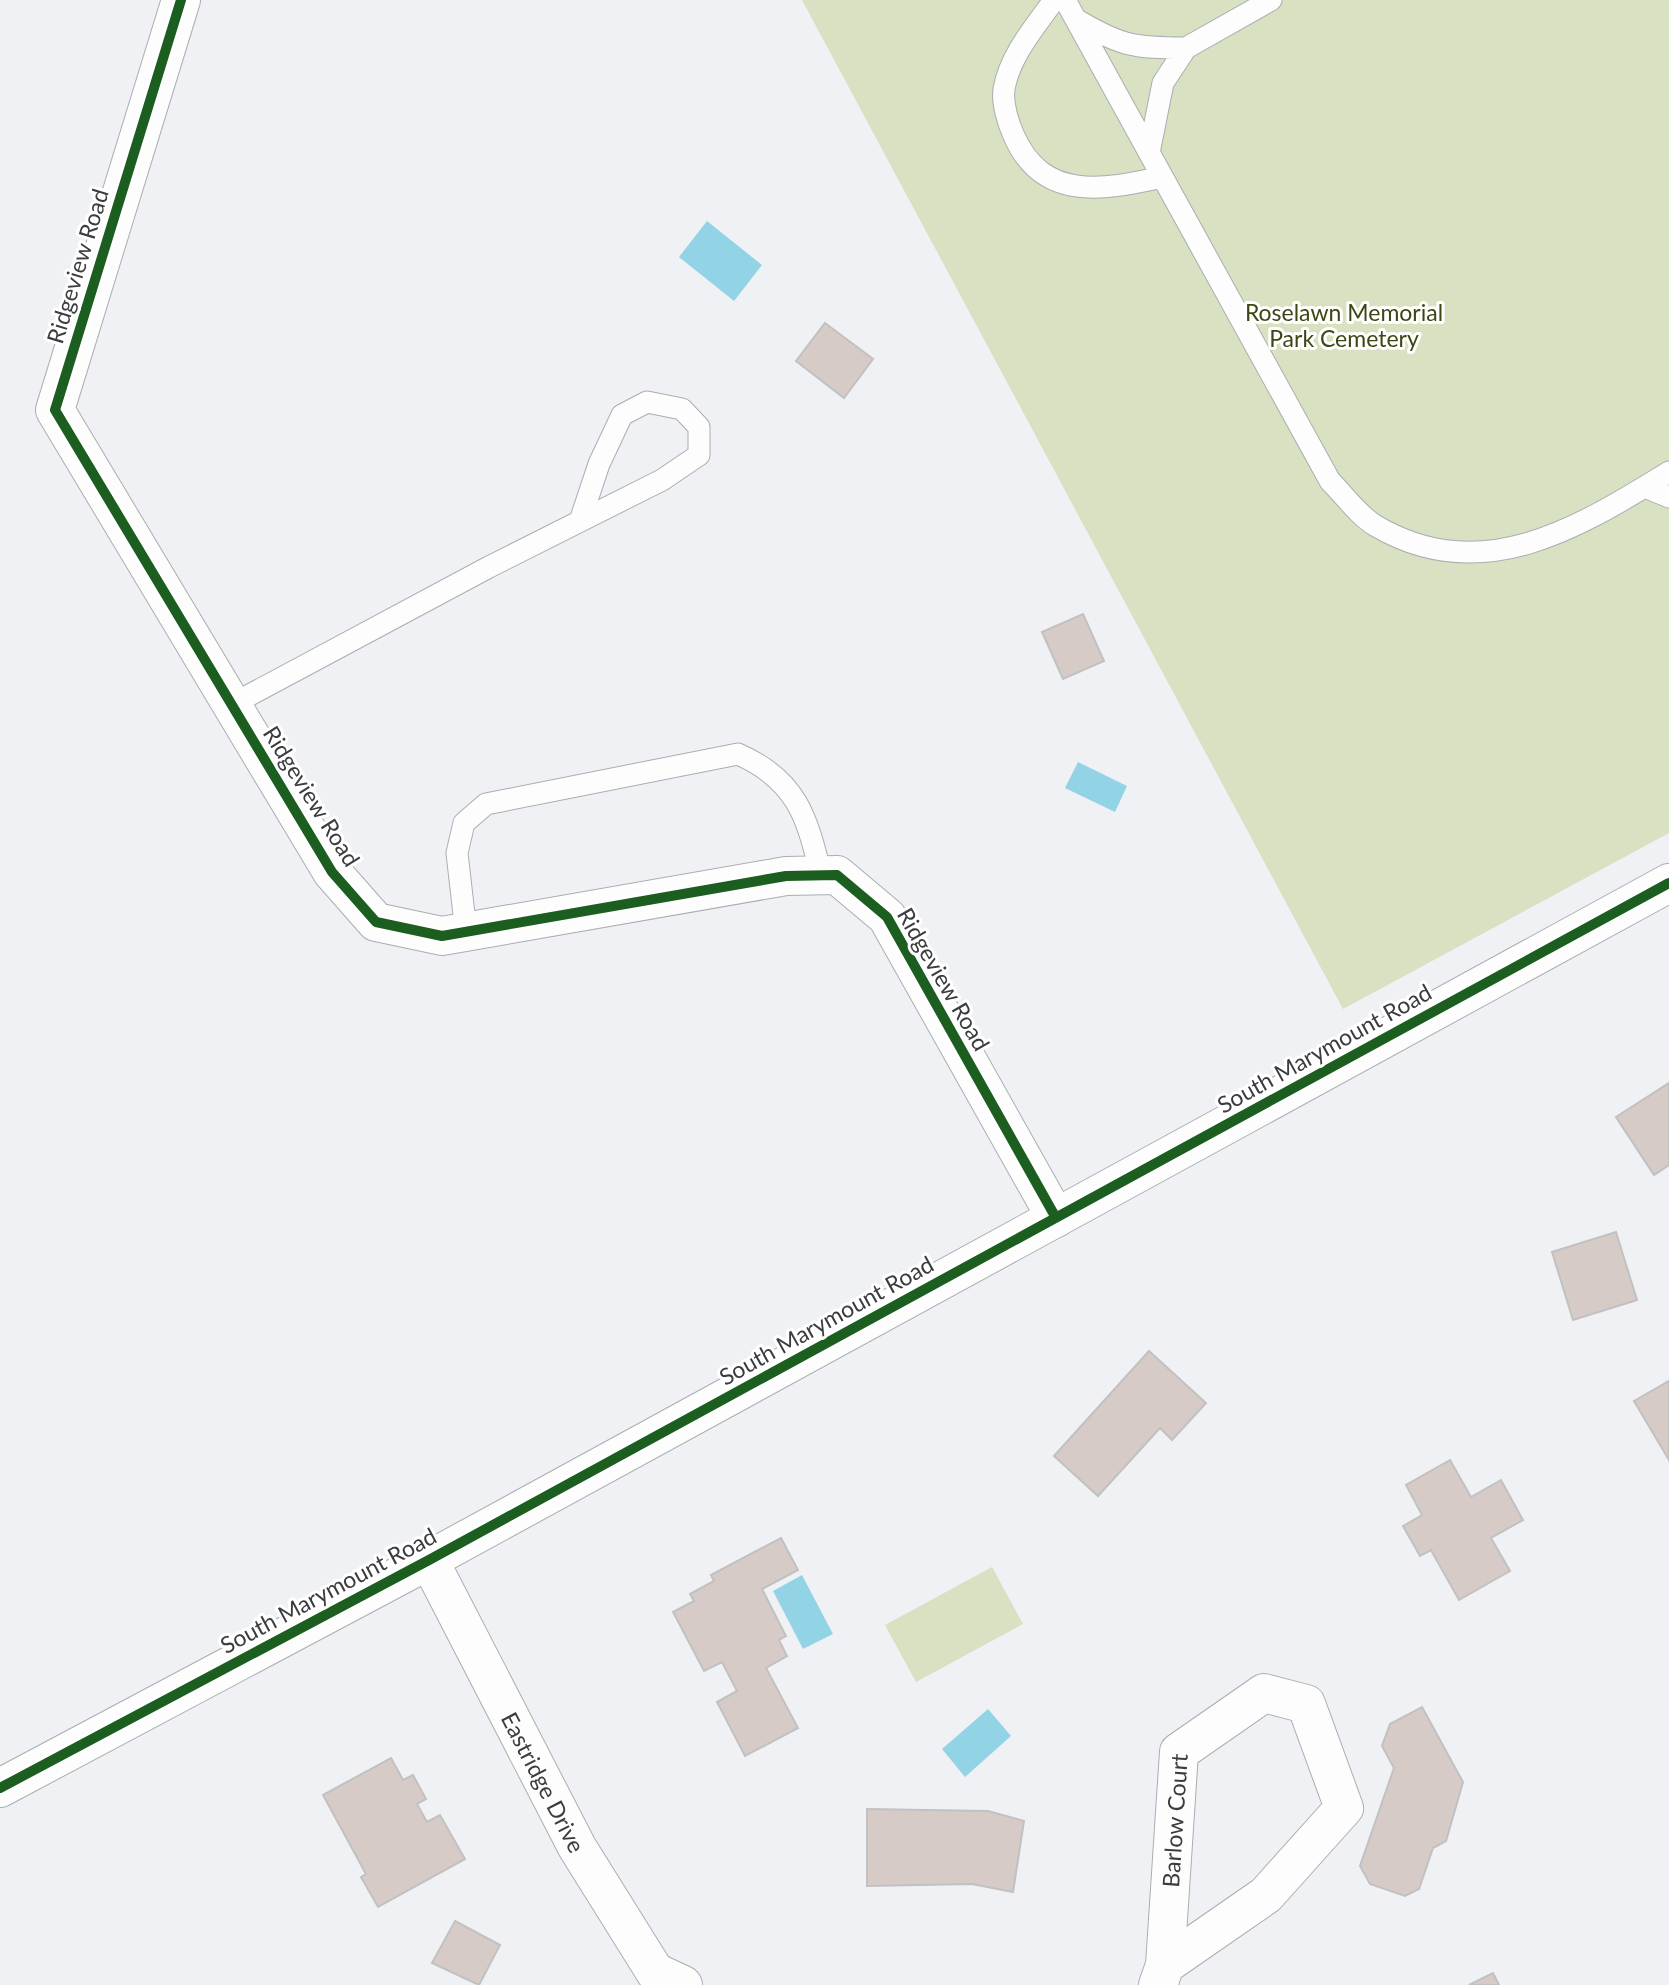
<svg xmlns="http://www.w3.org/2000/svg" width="1669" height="1985" viewBox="0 0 1669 1985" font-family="Lato,sans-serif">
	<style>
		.green { fill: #d8e1c1 }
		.water { fill: #92d4e5 }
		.building { fill: #d7cbc7; stroke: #c1c1c2; stroke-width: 2 }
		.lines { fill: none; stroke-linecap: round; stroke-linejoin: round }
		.service-casing { stroke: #abadb0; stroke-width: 23 }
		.minor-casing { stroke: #abadb0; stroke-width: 40 }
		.tertiary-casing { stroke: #abadb0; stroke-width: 40 }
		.service { stroke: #fdfdfe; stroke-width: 21 }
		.minor { stroke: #fdfdfe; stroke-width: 38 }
		.tertiary { stroke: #fdfdfe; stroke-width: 38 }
		.cycleway-casing { stroke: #fff; stroke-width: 15 }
		.cycleway { stroke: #1b5e20; stroke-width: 10 }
		.labels { text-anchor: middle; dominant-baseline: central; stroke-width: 6; stroke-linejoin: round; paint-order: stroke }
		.street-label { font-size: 23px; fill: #3b3c3f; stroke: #fff }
		.park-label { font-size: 23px; fill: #3d4714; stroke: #fff }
	</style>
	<rect width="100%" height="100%" fill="#eff1f5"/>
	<path class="green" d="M802,0H1669V833L1343,1009Z
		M992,1567L1023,1624L916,1682L885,1625Z"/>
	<path class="water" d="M707,221L762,265L734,301L679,257Z
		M1078,762L1127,786L1115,812L1065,788Z
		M802,1575L833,1634L803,1649L773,1591Z
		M988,1709L1011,1736L965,1777L942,1749Z"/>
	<path class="building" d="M825,323L873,359L844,398L796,361Z
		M1083,614L1104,661L1063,679L1042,632Z
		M1669,1083V1165L1654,1175L1616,1117Z
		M1616,1232L1637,1300L1573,1320L1552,1252Z
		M1149,1351L1206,1403L1172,1440L1160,1428L1098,1496L1054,1456Z
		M1669,1381V1460L1634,1401Z
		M1450,1460L1471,1497L1501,1480L1523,1520L1491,1538L1510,1571L1459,1600L1431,1550L1420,1556L1403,1526L1422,1515L1406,1485Z
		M781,1538L798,1570L762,1589L786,1636L779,1640L787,1656L766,1668L798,1728L745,1756L717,1702L737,1691L722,1662L704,1671L673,1612L694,1601L690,1594L714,1581L711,1575Z
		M1422,1707L1463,1782L1446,1841L1433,1848L1419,1889L1405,1896L1370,1884L1360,1866L1394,1768L1382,1746L1390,1724Z
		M391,1758L403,1780L413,1775L426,1799L417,1804L427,1822L440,1815L465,1859L378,1907L361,1877L366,1874L323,1795Z
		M867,1809L988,1811L1024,1821L1013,1892L972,1884L867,1886Z
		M455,1921L500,1945L479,1985L432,1963Z
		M1493,1973L1499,1985H1469Z"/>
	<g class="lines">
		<defs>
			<path id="service" d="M1054,0C1035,27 1010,55 1004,89C1002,103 1008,123 1014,136C1043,202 1104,190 1162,177
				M1065,0L1330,481C1344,495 1359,516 1376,526C1482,588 1578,528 1669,472
				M1077,20C1121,46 1134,48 1186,48
				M1149,153L1163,83L1186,48L1271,0
				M1645,487L1669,497
				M231,705L489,567L662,480L699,455V427L682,409L647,402L622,415L599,464L580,521
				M466,932L457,853L464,823L486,804L738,754C797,780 807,817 821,875"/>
			<g id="minor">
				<path d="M181,0L55,410L332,872L376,922L442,936L786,876L837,875L887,917L1056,1218"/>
				<path id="s1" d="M429,1560L577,1847L655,1972L683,1985"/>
				<path id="s2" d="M1158,1985L1165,1965L1179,1752L1264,1693L1306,1704L1344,1808L1266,1895L1165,1965"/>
			</g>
			<path id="tertiary" d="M0,1788L429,1560L1669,883"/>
		</defs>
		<use href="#service" class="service-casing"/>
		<use href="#minor" class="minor-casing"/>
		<use href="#tertiary" class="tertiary-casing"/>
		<use href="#service" class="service"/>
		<use href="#minor" class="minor"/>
		<use href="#tertiary" class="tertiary"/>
		<defs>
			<path id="cycleway" d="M181,0L55,410L332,872L376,922L442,936L786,876L837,875L887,917L1056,1218
				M0,1788L429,1560L1669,883"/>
		</defs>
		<use href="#cycleway" class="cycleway-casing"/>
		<use href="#cycleway" class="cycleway"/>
	</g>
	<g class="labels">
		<g class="street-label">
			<text transform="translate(77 266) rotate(-73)">Ridgeview Road</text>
			<text transform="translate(312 796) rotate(58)">Ridgeview Road</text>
			<text transform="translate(944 979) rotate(60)">Ridgeview Road</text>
			<text transform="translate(1324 1048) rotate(-29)">South Marymount Road</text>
			<text transform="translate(826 1320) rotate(-29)">South Marymount Road</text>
			<text transform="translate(328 1590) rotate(-28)">South Marymount Road</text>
			<text stroke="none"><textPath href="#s1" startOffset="250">Eastridge Drive</textPath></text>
			<text stroke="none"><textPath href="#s2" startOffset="166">Barlow Court</textPath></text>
		</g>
		<g class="park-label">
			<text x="1344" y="312">Roselawn Memorial<tspan x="1344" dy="26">Park Cemetery</tspan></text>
		</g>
	</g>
</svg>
